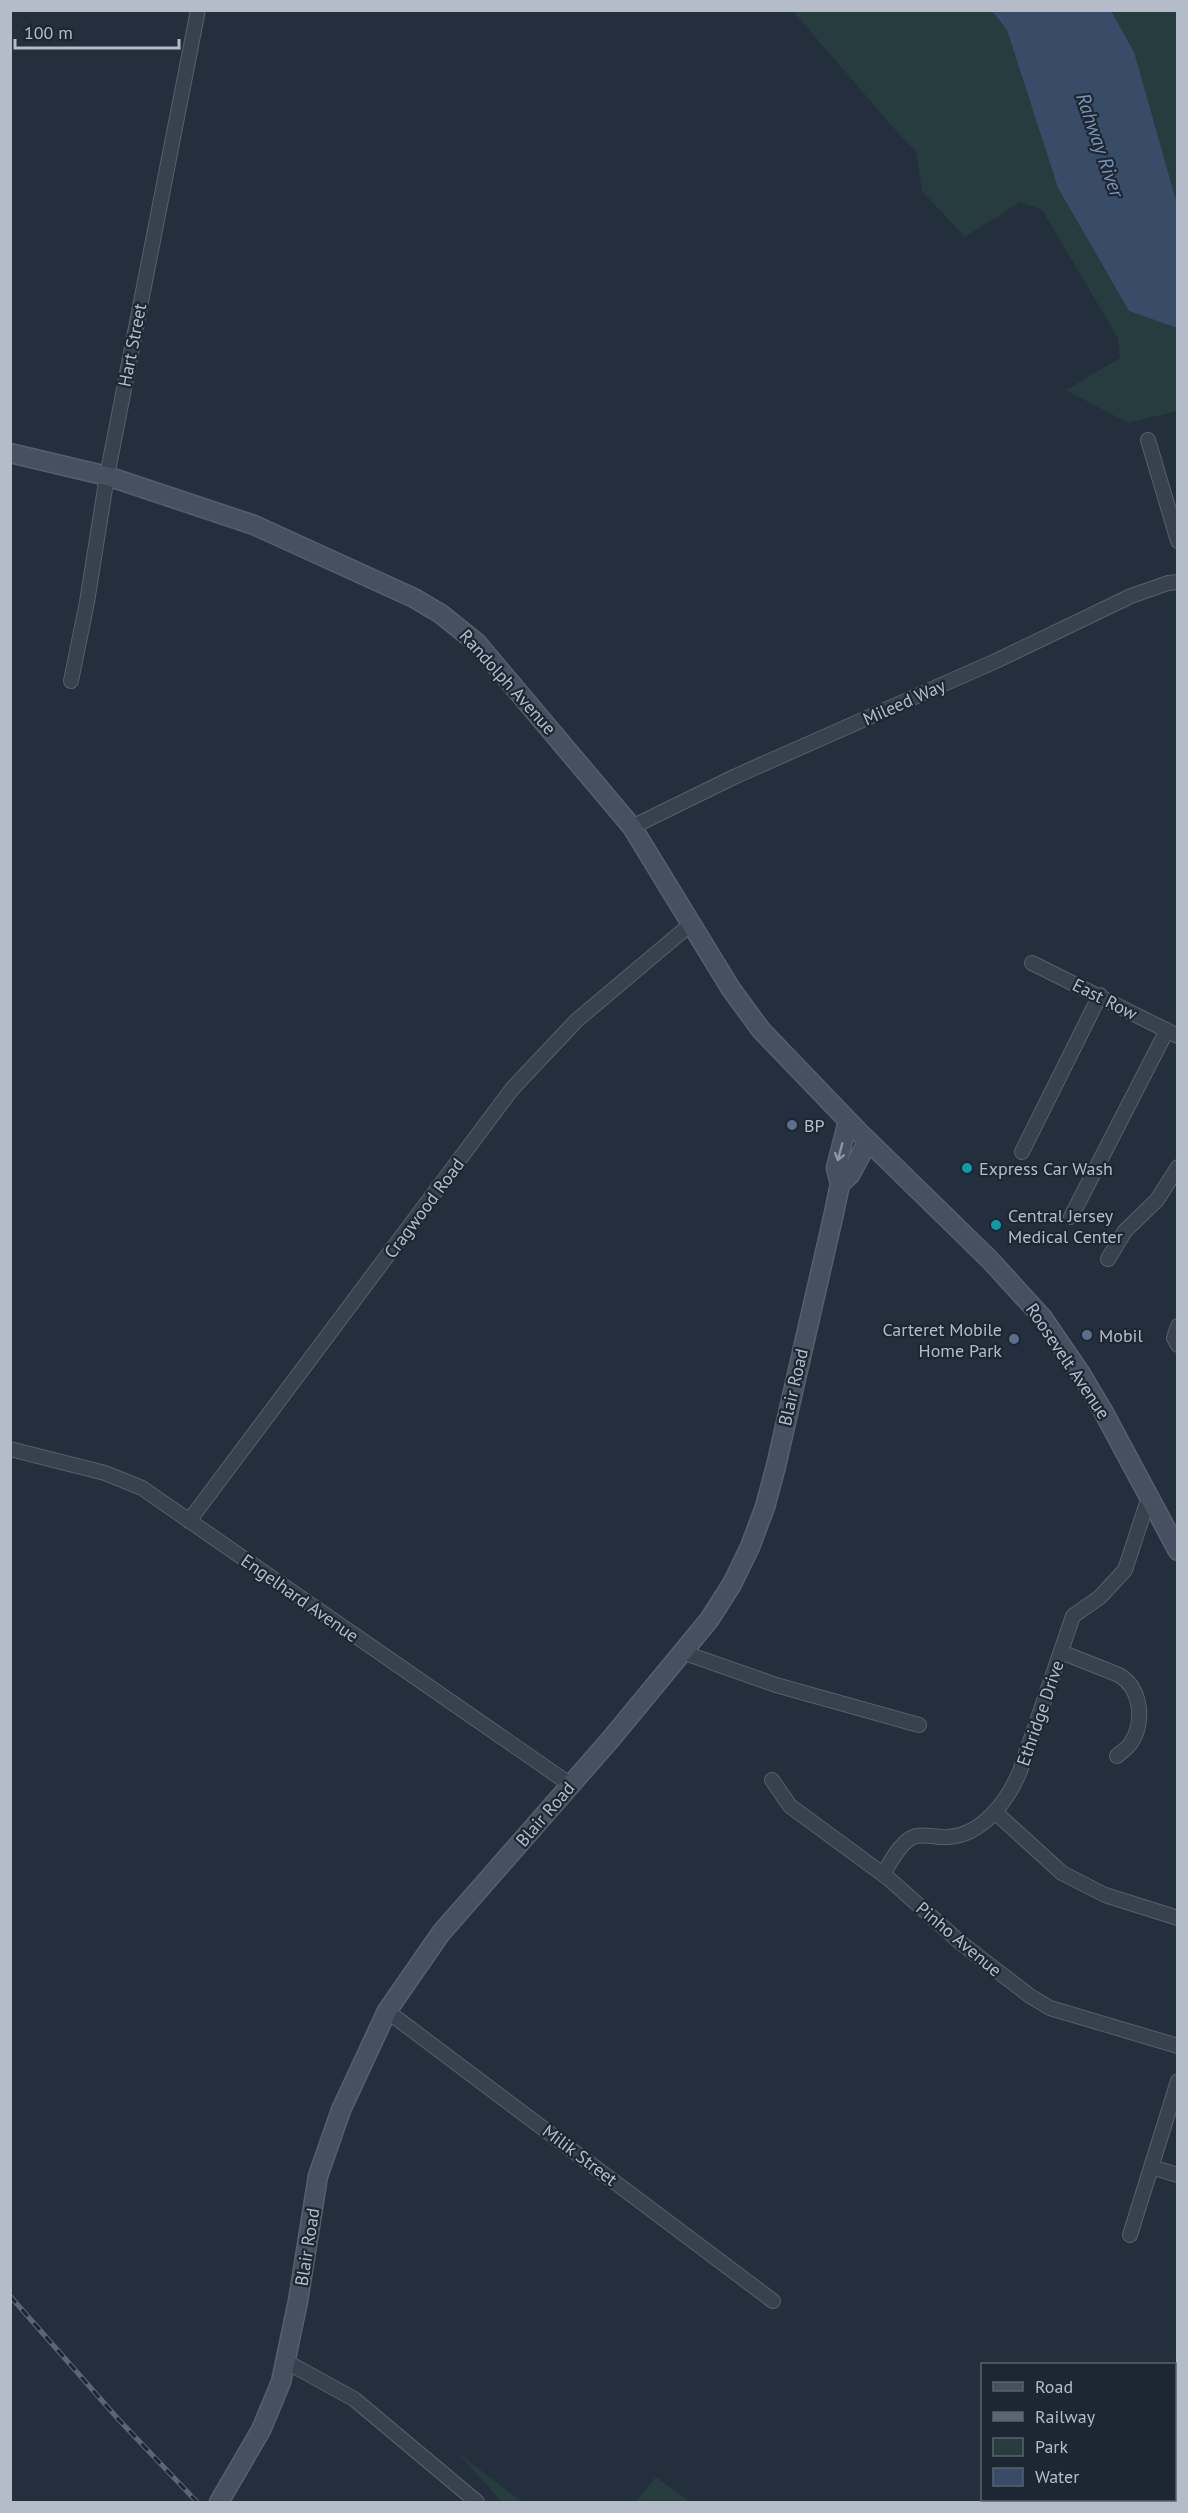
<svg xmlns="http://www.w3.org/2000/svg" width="1188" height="2513" viewBox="0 0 1188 2513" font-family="'PT Sans',sans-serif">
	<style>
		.green { fill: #263c3f }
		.water { fill: #394c67 }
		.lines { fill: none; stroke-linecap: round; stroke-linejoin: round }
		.street-casing { stroke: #565f6c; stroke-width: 16 }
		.secondary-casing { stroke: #565f6c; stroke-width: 21 }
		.street { stroke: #38414e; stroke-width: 14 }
		.secondary { stroke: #465061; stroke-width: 18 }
		.rail-casing { stroke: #5a6575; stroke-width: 5 }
		.rail { stroke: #1d2633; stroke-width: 3; stroke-dasharray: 9; stroke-linecap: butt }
		.oneway { stroke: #8e96a5 }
		.service-dot { fill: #5c6f8a; stroke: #1d2633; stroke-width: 2 }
		.culture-dot { fill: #0f9aa8; stroke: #1d2633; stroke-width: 2 }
		.labels { text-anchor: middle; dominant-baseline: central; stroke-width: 4.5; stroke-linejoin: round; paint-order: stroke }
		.street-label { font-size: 18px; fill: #b4bcc9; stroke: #1d2633 }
		.poi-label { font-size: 18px; fill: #b4bcc9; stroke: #1d2633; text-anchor: start }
		.water-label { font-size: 20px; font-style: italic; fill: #7c92b1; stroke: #1d2633 }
	</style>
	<rect width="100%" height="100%" fill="#242f3e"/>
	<path class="green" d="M793,11H992L1007,30L1058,188L1129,311L1177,328V411L1128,423L1066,390L1120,358L1118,338L1042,210L1020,202L965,237L922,191L916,151L897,132Z
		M1111,11H1177V204Z
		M458,2453L522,2502H502Z
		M656,2477L690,2502H636Z"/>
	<path class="water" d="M992,11H1111L1134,52L1177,204V328L1129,311L1058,188L1007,30Z"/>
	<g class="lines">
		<defs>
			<path id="street" d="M1148,440L1178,541
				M71,681L87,602L107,476L198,10
				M632,827L736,776L998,660L1131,596L1168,583L1178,582
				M1032,963L1178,1036
				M1022,1152L1100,995
				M1071,1217L1167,1030
				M1108,1259L1125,1231L1157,1200L1178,1167
				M1178,1326L1174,1338L1178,1345
				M10,1449L105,1473L142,1488L571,1785
				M189,1521L512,1089L577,1020L691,924
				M682,1652L776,1685L919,1725
				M1061,1652L1119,1675C1141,1688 1145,1721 1131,1743C1128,1748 1121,1752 1117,1756
				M772,1780L790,1806L888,1878L961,1943L1030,1996L1050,2008L1178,2046
				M995,1812L1062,1873L1105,1895L1178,1918
				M883,1874C891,1862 901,1840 916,1836C926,1834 938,1838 948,1837C983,1835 1008,1800 1020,1771L1073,1616L1100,1597L1125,1570L1146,1506L1153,1502
				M387,2011L773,2301
				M1151,2167L1178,2175
				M1130,2235L1178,2081
				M285,2361L354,2399L477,2502
				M1075,2500V2502"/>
			<path id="secondary" d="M10,453L107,476L254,525L414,598L441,614L477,643L632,827L731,989L761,1030L859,1132L990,1260L1042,1317L1081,1374L1103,1411L1178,1551
				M840,1184L850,1175L868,1141
				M219,2502L261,2430L281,2382L298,2301L318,2176L341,2110L387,2011L441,1933L610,1740L709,1620L732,1584L750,1547L765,1507L776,1466L834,1213L840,1184L836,1168L848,1121"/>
		</defs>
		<use href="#street" class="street-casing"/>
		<use href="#secondary" class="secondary-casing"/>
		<use href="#street" class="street"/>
		<use href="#secondary" class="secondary"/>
		<defs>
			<path id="rail" d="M10,2296L119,2420L197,2502"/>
		</defs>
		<use href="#rail" class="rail-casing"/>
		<use href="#rail" class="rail"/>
	</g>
	<defs><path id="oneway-shaft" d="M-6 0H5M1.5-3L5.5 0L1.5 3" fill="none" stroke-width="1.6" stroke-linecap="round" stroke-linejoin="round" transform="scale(1.5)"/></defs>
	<use class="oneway" href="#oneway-shaft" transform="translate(840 1152) rotate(105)"/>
	<g class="service-dot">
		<circle cx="792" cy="1125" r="6"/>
		<circle cx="1087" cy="1335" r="6"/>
		<circle cx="1014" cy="1339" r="6"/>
	</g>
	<g class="culture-dot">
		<circle cx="967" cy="1168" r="6"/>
		<circle cx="996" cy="1225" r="6"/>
	</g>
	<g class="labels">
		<g class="street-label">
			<text transform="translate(132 345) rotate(-79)">Hart Street</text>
			<text transform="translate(508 682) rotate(48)">Randolph Avenue</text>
			<text transform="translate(904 702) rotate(-24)">Mileed Way</text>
			<text transform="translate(1105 999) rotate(27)">East Row</text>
			<text transform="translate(424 1208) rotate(-53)">Cragwood Road</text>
			<text transform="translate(1068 1361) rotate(56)">Roosevelt Avenue</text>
			<text transform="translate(793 1387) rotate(-77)">Blair Road</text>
			<text transform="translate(300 1598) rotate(35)">Engelhard Avenue</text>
			<text transform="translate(1040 1713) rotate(-71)">Ethridge Drive</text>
			<text transform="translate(545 1814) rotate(-49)">Blair Road</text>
			<text transform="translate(959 1939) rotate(40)">Pinho Avenue</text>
			<text transform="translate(580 2155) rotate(37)">Milik Street</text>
			<text transform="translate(307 2247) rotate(-81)">Blair Road</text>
		</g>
		<g class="poi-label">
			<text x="804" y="1125">BP</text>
			<text x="979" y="1168">Express Car Wash</text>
			<text x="1008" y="1215">Central Jersey<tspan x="1008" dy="21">Medical Center</tspan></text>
			<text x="1002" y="1329" text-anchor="end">Carteret Mobile<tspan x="1002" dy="21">Home Park</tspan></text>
			<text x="1099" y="1335">Mobil</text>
		</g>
		<g class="water-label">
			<text transform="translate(1100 145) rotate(71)">Rahway River</text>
		</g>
	</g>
	<rect width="1188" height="2513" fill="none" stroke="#b4bcc9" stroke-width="24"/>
	<rect x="981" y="2363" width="195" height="138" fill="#1d2633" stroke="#59626f" stroke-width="1.5"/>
	<rect x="993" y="2382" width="30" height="9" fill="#465061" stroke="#59626f" stroke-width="1.5"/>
	<text x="1035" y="2393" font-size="18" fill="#b4bcc9">Road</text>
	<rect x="993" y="2412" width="30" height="9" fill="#5a6575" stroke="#59626f" stroke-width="1.5"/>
	<text x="1035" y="2423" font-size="18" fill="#b4bcc9">Railway</text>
	<rect x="993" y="2438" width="30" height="18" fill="#263c3f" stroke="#59626f" stroke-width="1.5"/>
	<text x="1035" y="2453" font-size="18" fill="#b4bcc9">Park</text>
	<rect x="993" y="2468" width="30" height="18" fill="#394c67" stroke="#59626f" stroke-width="1.5"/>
	<text x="1035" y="2483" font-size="18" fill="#b4bcc9">Water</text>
	<path d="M15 39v9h164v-9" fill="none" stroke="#b4bcc9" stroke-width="3"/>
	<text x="24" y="39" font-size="18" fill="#b4bcc9" stroke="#1d2633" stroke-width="4.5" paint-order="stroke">100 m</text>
</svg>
